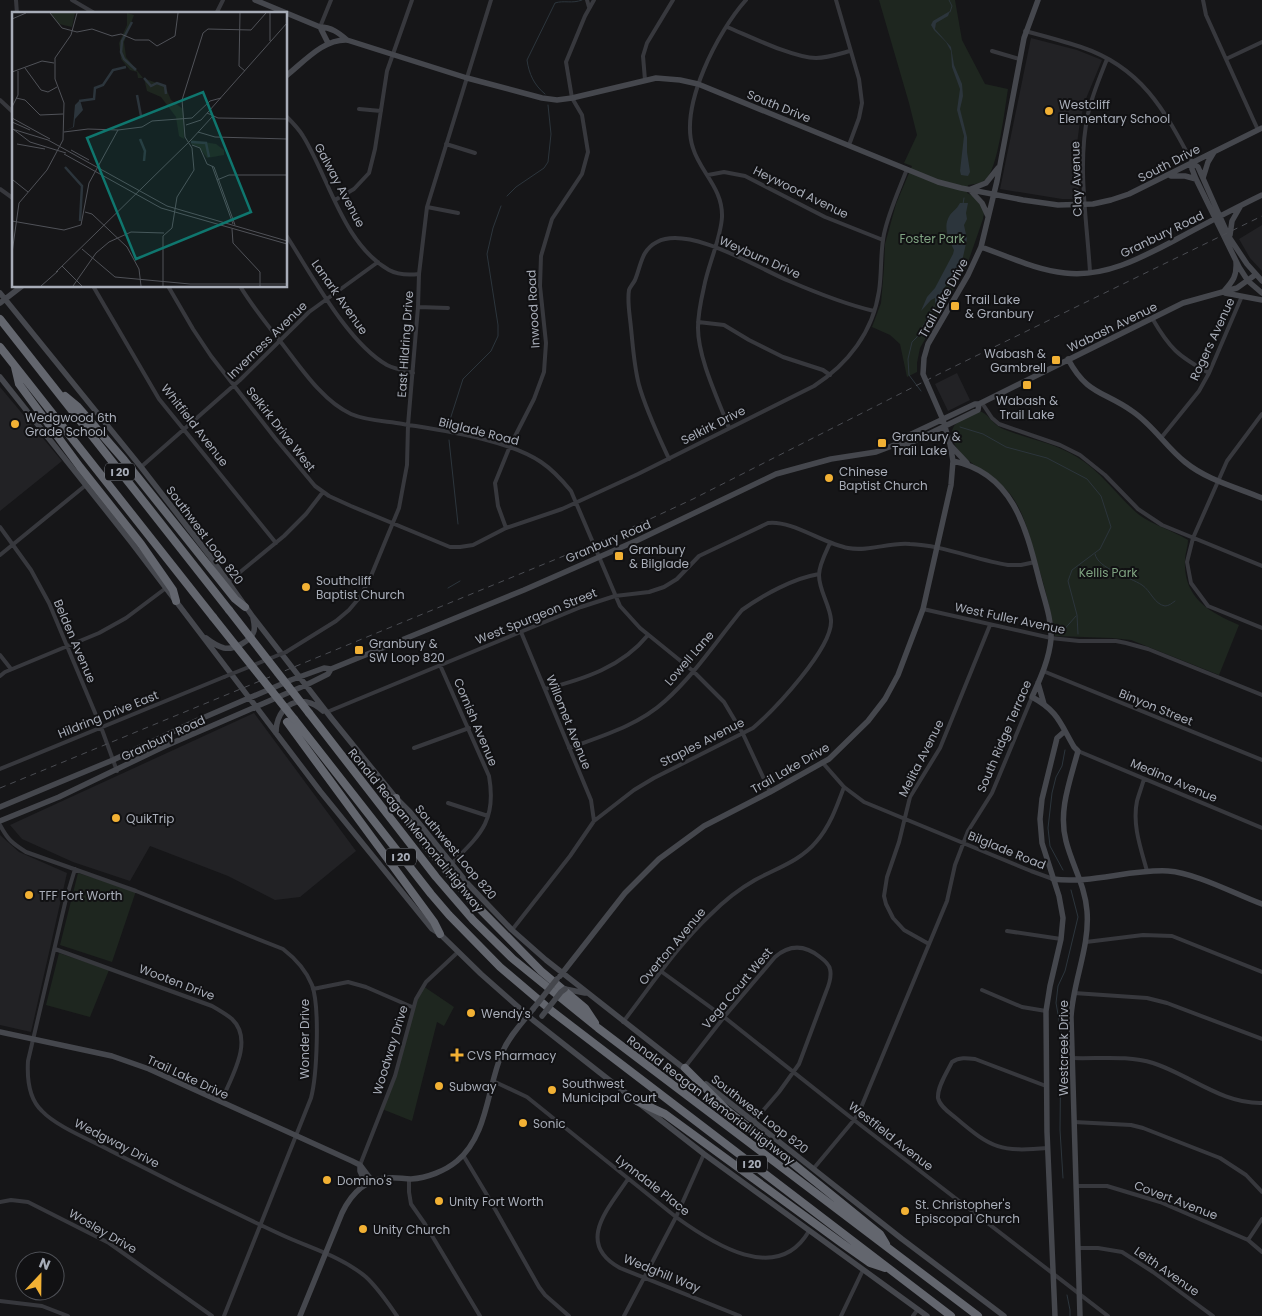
<svg xmlns="http://www.w3.org/2000/svg" width="1262" height="1316" viewBox="0 0 1262 1316" font-family="Poppins,sans-serif">
	<style>
		.built { fill: #222225 }
		.green { fill: #1e261f }
		.water { fill: #2c353c }
		.lines { fill: none; stroke-linecap: round; stroke-linejoin: round }
		.stream { stroke: #2c353c; stroke-width: 1 }
		.street { stroke: #37383d; stroke-width: 4 }
		.secondary { stroke: #45474d; stroke-width: 5.5 }
		.highway { stroke: #63666e; stroke-width: 8 }
		.rail { stroke: #4a4c52; stroke-width: 1; stroke-dasharray: 6 5; stroke-linecap: butt }
		.street-bridge { stroke: #37383d; stroke-width: 4 }
		.secondary-bridge { stroke: #45474d; stroke-width: 5.5 }
		.highway-bridge { stroke: #63666e; stroke-width: 8 }
		.poi-dot { fill: #f2b134; stroke: #111113; stroke-width: 2 }
		.labels { text-anchor: middle; dominant-baseline: central; stroke-width: 4; stroke-linejoin: round; paint-order: stroke }
		.shield { fill: #111113; stroke: #7b7e86; stroke-width: 1 }
		.shield-label { font-size: 11px; font-weight: bold; fill: #a8adb8 }
		.poi-label { font-size: 12px; fill: #a8adb8; stroke: #111113; text-anchor: start }
		.street-label { font-size: 12px; fill: #a8adb8; stroke: #111113 }
		.park-label { font-size: 12px; fill: #7fa381; stroke: #111113 }
		.inset-river { fill: none; stroke: #2c353c; stroke-width: 2.5 }
		.inset-road { fill: none; stroke: #505258; stroke-width: 1 }
		.view { fill: #0f766e; fill-opacity: 0.15; stroke: #0f766e; stroke-width: 2.5 }
		.inset-edge { fill: none; stroke: #a8adb8; stroke-width: 2.5 }
	</style>
	<rect width="100%" height="100%" fill="#161618"/>
	<path class="built" d="M1031,38L1077,50L1102,60L1085,101L1080,121L1077,144L1079,199H1062L1000,189Z
		M1262,225V271L1250,258L1239,239Z
		M957,373L970,400L948,411L935,384Z
		M0,387L62,461L0,511Z
		M254,713L356,851L300,897L275,900L228,876L150,846L130,881L73,862L22,839L10,825Z
		M0,835L19,852L67,873L31,1032L0,1025Z"/>
	<path class="green" d="M879,0H955L962,40L985,84L1008,89C1005,107 998,169 986,179C981,184 974,184 968,185L967,193L973,196L980,204L984,213L983,219L966,268L920,348L917,363V372L907,377L900,344L890,335L872,327L881,303L884,268L885,244L896,204L912,166L904,163L917,135L909,103Z
		M979,411C987,412 993,425 1003,429C1027,439 1055,443 1077,457C1102,472 1117,496 1138,514C1154,526 1172,530 1188,540C1188,547 1185,553 1185,560C1183,598 1209,612 1239,625L1219,675L1131,640L1112,638L1055,636C1051,608 1043,582 1035,555C1029,534 1024,513 1011,495C996,474 953,460 952,434C951,421 970,416 979,411Z
		M78,873L136,891L112,962L60,945Z
		M59,953L109,970L90,1017L46,1005Z
		M423,986L454,1007L444,1026L437,1022L412,1121L382,1109L391,1088L412,1007Z"/>
	<path class="water" d="M950,11L948,16L936,23L935,29L951,47L954,65L962,84L963,96L960,109L967,137V152L970,172L968,176L961,175L960,171L964,136L957,110L960,89L952,67L951,51L946,42L934,30L931,25L933,21Z
		M960,203H968L966,213L967,219L964,225L967,239L963,257L958,268L942,291V293L940,294L935,306V298L931,300L921,311L927,297L935,288L953,254L954,250C949,239 942,227 950,215C954,210 956,210 960,203Z"/>
	<g class="lines">
		<path class="stream" d="M949,0L952,6L950,12
			M545,94C534,85 529,74 527,60L555,3C564,0 572,4 582,0
			M507,196L516,187L544,168L548,162L551,134L548,105
			M963,204L964,198
			M921,391L909,375L908,359L912,342L917,337L934,306
			M448,426L463,379L491,351L498,336V325L487,254L493,228L501,206
			M960,427L983,434L1006,447L1047,458L1087,479L1101,496L1111,527L1100,549L1072,570L1068,581L1077,615L1078,634
			M449,440L458,524
			M1095,554C1098,569 1130,577 1142,585C1151,591 1154,604 1165,606C1169,606 1172,603 1175,601
			M448,588L460,581
			M1062,632L1076,616
			M1063,870L1050,846L1048,828L1052,793L1056,777L1062,766L1065,750
			M1063,1178L1060,1130L1061,1031L1056,1003L1058,986L1065,971L1078,917L1071,890
			M1067,1295L1070,1310V1316"/>
		<path class="street" d="M16,0L17,14
			M72,0L96,14
			M587,0L589,7
			M836,0L859,79L862,103L859,118L849,145
			M1203,0L1206,15L1258,130
			M216,14L223,0
			M320,27L331,0
			M727,27C749,36 794,58 816,58C827,58 839,54 850,51
			M1025,31C1044,36 1063,41 1081,47C1141,67 1164,109 1192,162
			M992,51L1019,59
			M1226,59L1262,42
			M645,80L643,56L647,43L673,0
			M0,100L14,113
			M359,109L381,111
			M286,116C292,122 299,129 303,136C329,178 343,244 389,270C398,275 410,275 419,274
			M446,144L475,153
			M708,175L724,172L745,176L825,217L883,240
			M0,189L14,199
			M335,200L354,189L369,173L375,149L387,71L412,0
			M427,207L458,213
			M286,235C312,275 347,342 387,365C395,369 405,371 413,373
			M1090,272C1087,221 1077,164 1088,114C1092,95 1100,77 1107,59
			M93,286L159,399L276,543
			M168,286L193,329L211,356L275,438L315,486L329,496L351,506L450,547H460L473,545L506,528L562,509L638,474L814,386C848,364 873,332 879,291C882,272 880,253 884,234C889,211 899,190 907,169
			M240,286C252,306 266,323 280,341C299,365 322,401 351,414C367,421 386,421 403,424C445,431 506,439 541,462C553,470 562,480 571,491L620,606L640,628L693,671L724,702L743,734L770,792
			M418,307L448,308
			M1152,318C1170,349 1178,356 1209,373
			M698,322L724,325L749,340L783,357L823,370L830,375
			M982,403L992,418L999,424L1060,445L1080,455L1105,475L1138,509L1162,525L1262,566
			M1262,414L1227,461L1193,538L1187,562L1191,583L1208,606L1262,628
			M729,428C718,399 698,358 698,328C698,314 701,300 704,287C708,265 721,238 722,217C723,188 700,172 693,148C679,106 718,31 746,0
			M1161,438L1199,391L1209,373L1242,296
			M669,459C658,435 646,410 639,385C634,366 633,347 631,328C630,316 627,302 629,290C630,287 633,284 635,280C641,266 641,250 657,242C689,225 758,268 789,281C817,293 844,304 874,311
			M141,467L240,380L309,312L378,262
			M0,527L31,570L49,603L101,727L117,771
			M506,528L498,506L495,483L510,446L534,399L544,372L546,343L540,286L541,256L552,219L582,174L588,152L582,115L572,98L566,62L585,16L594,0
			M0,555L86,485
			M228,582L284,536L306,514L323,492
			M923,609L1051,638L1079,641H1116L1126,643L1148,649L1262,695
			M521,632L591,800L594,821
			M286,652L336,621L349,610L360,597L371,576L399,508L407,465L408,425L418,307L419,274L427,207L491,0
			M0,655L11,669
			M440,665L489,776C497,821 480,835 451,864
			M1043,671L1262,760
			M0,676L5,672L99,633L126,618L166,588
			M545,689C584,679 622,667 648,635
			M327,712L581,607L615,596L649,592L664,587L677,579L699,556L768,523C792,520 824,544 848,548C869,552 889,542 910,544C942,545 976,560 1008,565H1021L1035,562
			M414,748L469,728
			M569,748C602,736 639,725 665,701C695,674 717,640 742,610C763,595 794,578 819,574
			M1078,751L1262,828
			M822,762L844,787L864,802L1031,871L1053,879
			M0,769L224,677
			M1144,779C1142,786 1139,794 1137,801C1132,825 1141,849 1147,871
			M448,803L488,816
			M0,825C8,840 12,843 26,852L136,891L283,949C296,959 306,970 312,985C320,1007 317,1075 311,1098L224,1316
			M75,869L66,899L28,1061C27,1078 29,1099 42,1111C57,1127 91,1140 111,1151C167,1180 224,1208 282,1235C310,1248 341,1256 366,1277C378,1288 388,1303 397,1316
			M512,930L570,856L594,821L634,790L654,778L753,728C774,710 833,648 831,620C830,605 819,591 819,575C819,565 826,552 830,543
			M1007,931L1061,939
			M1086,942L1143,935L1172,936L1262,972
			M929,944L904,930L893,918L886,904L884,896L887,877L899,842L910,797L940,748L990,625
			M55,949L212,1006C219,1010 226,1014 232,1019C255,1041 230,1079 221,1102
			M662,972L724,1017L854,1120L1108,1316
			M313,989L348,982L366,987L412,1007
			M982,990L1022,1007L1046,1011
			M1074,993L1147,998L1167,1003L1262,1039
			M623,1022C651,986 677,946 710,915C723,902 739,889 755,880C777,868 800,861 816,842C830,826 837,806 844,787
			M1072,1058C1098,1059 1128,1055 1153,1063C1190,1075 1222,1104 1262,1103
			M685,1067L724,1017L775,957C790,944 805,945 820,957C824,960 829,964 830,969C832,977 829,985 826,992L799,1064L779,1092L754,1121
			M493,1081L527,1097L676,1217C712,1243 777,1286 809,1231
			M1046,1086L975,1059C967,1058 959,1057 952,1062C947,1072 937,1087 938,1098C940,1107 950,1113 956,1118C992,1149 1001,1152 1048,1148
			M1074,1122L1131,1125L1143,1128L1220,1158L1246,1175L1262,1192
			M463,1155L487,1195L539,1287L545,1295L569,1316
			M360,1165L395,1076L416,999L426,982L458,952
			M814,1168L854,1120L860,1110L947,901L955,865L968,831L992,793L1032,697
			M409,1179V1192L411,1204L425,1224L480,1316
			M628,1179C608,1209 575,1243 620,1268L740,1316
			M1076,1186H1107L1160,1202L1248,1240L1262,1252
			M0,1202L11,1200L28,1202L109,1243L212,1316
			M1248,1240L1262,1219
			M1078,1248H1098L1122,1252L1153,1272L1213,1316
			M0,1301L42,1306L68,1316
			M624,1316L676,1217L704,1154
			M841,1316L863,1270
			M913,1316L918,1309"/>
		<path class="secondary" d="M255,0L320,27L328,43
			M320,27C331,27 339,33 347,40
			M286,76C304,62 323,39 347,40L467,78L542,98L557,100L572,98L656,78L680,80L698,84L938,182L961,188L1023,200L1058,205L1093,204L1111,200L1129,194L1262,128
			M1192,162V169L1196,179L1239,267L1248,281L1262,293
			M1192,162L1198,167L1229,237L1247,264L1262,281
			M1171,176H1185L1196,179
			M1203,178L1208,162L1214,152
			M971,189L986,183L998,168
			M971,191L982,203L988,216
			M1230,235L1232,221L1240,207
			M981,247C1008,256 1035,270 1065,273C1105,278 1143,257 1177,239C1205,224 1233,209 1262,195
			M1224,291C1233,281 1237,276 1236,262
			M0,293L141,467L209,555L253,617L332,719L396,798L410,812L468,884L512,930L546,960L686,1070
			M1225,293L1262,300
			M0,303L22,286
			M1068,359C1087,395 1104,391 1132,411C1153,425 1166,447 1185,462C1207,480 1236,487 1262,498
			M0,377L131,542L320,791L432,929L440,934L481,974L533,1020L599,1072L704,1154L927,1316
			M897,444L903,438L975,404H979L1183,303L1237,288L1255,275
			M951,446L967,463
			M953,461C1013,473 1026,528 1039,579C1044,599 1052,619 1051,639C1049,660 1040,679 1032,697C1058,711 1060,723 1074,747L1078,751C1070,781 1058,811 1066,841C1072,865 1085,885 1087,911C1090,947 1073,981 1071,1017L1080,1316
			M206,638C211,642 217,646 224,648C234,650 251,641 254,631C255,626 254,623 253,618
			M1038,683L1044,704
			M276,733C276,705 301,691 323,711
			M0,807L113,760L198,720L291,680L324,668L331,669
			M0,821L59,797L163,747L306,685L328,674L331,669L524,590L638,540L776,474L831,459L876,452L897,444L906,445L978,410L979,404
			M1053,879C1091,884 1130,869 1168,871C1196,873 1235,894 1262,904
			M560,976L625,893L659,859L704,826L770,792L829,759L868,721L885,699L898,675L923,609L951,485L953,461L950,444L943,420L923,374L924,358L928,344L968,275L981,247L997,181L1024,38L1038,0
			M565,989L585,993
			M0,1032L112,1056L149,1069L352,1161L360,1165L372,1181
			M706,1084L902,1239L1004,1316
			M360,1165V1171L366,1184
			M300,1316L342,1213C351,1194 365,1179 388,1178C396,1177 403,1179 411,1179C427,1178 445,1171 457,1161C488,1135 487,1088 502,1053C509,1036 522,1023 533,1009
			M1055,1316L1047,1132L1046,1011L1050,986L1061,939L1063,918L1059,896L1042,843L1040,819L1042,799L1057,738L1065,731"/>
		<path class="highway" d="M0,319L229,610
			M0,347L213,617
			M15,367L19,384L80,467L141,544L173,590L176,601
			M65,396L77,406L124,460L235,599L245,607
			M309,713L436,877L473,920L513,959L598,1028L978,1316
			M294,719L431,894L449,915L500,967L553,1012L951,1316
			M287,722L434,922L440,934
			M396,798L397,806L426,846L468,897L541,971L585,1008L595,1023
			M685,1068L727,1110L880,1234L886,1244
			M637,1101L665,1114L843,1244L870,1263L885,1268"/>
		<path class="rail" d="M0,788L622,532L693,499L939,374L1262,216"/>
		<path class="street-bridge" d="M224,677L286,652"/>
		<path class="secondary-bridge" d="M533,1009L557,979
			M542,1016L561,992L565,989"/>
		<path class="highway-bridge" d="M229,610L309,713
			M213,617L294,719"/>
	</g>
	<g class="poi-dot">
		<circle cx="1049" cy="111" r="5"/>
		<rect x="950" y="301" width="10" height="10" rx="2.5"/>
		<rect x="1051" y="355" width="10" height="10" rx="2.5"/>
		<rect x="1022" y="380" width="10" height="10" rx="2.5"/>
		<circle cx="15" cy="424" r="5"/>
		<rect x="877" y="438" width="10" height="10" rx="2.5"/>
		<circle cx="829" cy="478" r="5"/>
		<rect x="614" y="551" width="10" height="10" rx="2.5"/>
		<circle cx="306" cy="587" r="5"/>
		<rect x="354" y="645" width="10" height="10" rx="2.5"/>
		<circle cx="116" cy="818" r="5"/>
		<circle cx="29" cy="895" r="5"/>
		<circle cx="471" cy="1013" r="5"/>
		<path d="M454.5 1047.5h5v5h5v5h-5v5h-5v-5h-5v-5h5z"/>
		<circle cx="439" cy="1086" r="5"/>
		<circle cx="552" cy="1090" r="5"/>
		<circle cx="523" cy="1123" r="5"/>
		<circle cx="327" cy="1180" r="5"/>
		<circle cx="439" cy="1201" r="5"/>
		<circle cx="905" cy="1211" r="5"/>
		<circle cx="363" cy="1229" r="5"/>
	</g>
	<g class="labels">
		<g class="shield">
			<rect x="105" y="463.5" width="30" height="17" rx="4"/>
			<rect x="386" y="848.5" width="30" height="17" rx="4"/>
			<rect x="737" y="1155.5" width="30" height="17" rx="4"/>
		</g>
		<g class="shield-label">
			<text x="120" y="472">I 20</text>
			<text x="401" y="857">I 20</text>
			<text x="752" y="1164">I 20</text>
		</g>
		<g class="poi-label">
			<text x="1059" y="104">Westcliff<tspan x="1059" dy="14">Elementary School</tspan></text>
			<text x="965" y="299">Trail Lake<tspan x="965" dy="14">&amp; Granbury</tspan></text>
			<text x="1046" y="353" text-anchor="end">Wabash &amp;<tspan x="1046" dy="14">Gambrell</tspan></text>
			<text x="1027" y="400" text-anchor="middle">Wabash &amp;<tspan x="1027" dy="14">Trail Lake</tspan></text>
			<text x="25" y="417">Wedgwood 6th<tspan x="25" dy="14">Grade School</tspan></text>
			<text x="892" y="436">Granbury &amp;<tspan x="892" dy="14">Trail Lake</tspan></text>
			<text x="839" y="471">Chinese<tspan x="839" dy="14">Baptist Church</tspan></text>
			<text x="629" y="549">Granbury<tspan x="629" dy="14">&amp; Bilglade</tspan></text>
			<text x="316" y="580">Southcliff<tspan x="316" dy="14">Baptist Church</tspan></text>
			<text x="369" y="643">Granbury &amp;<tspan x="369" dy="14">SW Loop 820</tspan></text>
			<text x="126" y="818">QuikTrip</text>
			<text x="39" y="895">TFF Fort Worth</text>
			<text x="481" y="1013">Wendy's</text>
			<text x="467" y="1055">CVS Pharmacy</text>
			<text x="562" y="1083">Southwest<tspan x="562" dy="14">Municipal Court</tspan></text>
			<text x="449" y="1086">Subway</text>
			<text x="533" y="1123">Sonic</text>
			<text x="337" y="1180">Domino's</text>
			<text x="449" y="1201">Unity Fort Worth</text>
			<text x="915" y="1204">St. Christopher's<tspan x="915" dy="14">Episcopal Church</tspan></text>
			<text x="373" y="1229">Unity Church</text>
		</g>
		<g class="street-label">
			<text transform="translate(779 106) rotate(22)">South Drive</text>
			<text transform="translate(1169 163) rotate(-27)">South Drive</text>
			<text transform="translate(1076 179) rotate(-92)">Clay Avenue</text>
			<text transform="translate(340 185) rotate(62)">Galway Avenue</text>
			<text transform="translate(801 192) rotate(26)">Heywood Avenue</text>
			<text transform="translate(1162 234) rotate(-26)">Granbury Road</text>
			<text transform="translate(760 257) rotate(24)">Weyburn Drive</text>
			<text transform="translate(340 297) rotate(55)">Lanark Avenue</text>
			<text transform="translate(943 298) rotate(-61)">Trail Lake Drive</text>
			<text transform="translate(533 309) rotate(-93)">Inwood Road</text>
			<text transform="translate(1112 327) rotate(-26)">Wabash Avenue</text>
			<text transform="translate(1212 339) rotate(-65)">Rogers Avenue</text>
			<text transform="translate(267 340) rotate(-44)">Inverness Avenue</text>
			<text transform="translate(405 344) rotate(-86)">East Hildring Drive</text>
			<text transform="translate(195 425) rotate(52)">Whitfield Avenue</text>
			<text transform="translate(713 425) rotate(-27)">Selkirk Drive</text>
			<text transform="translate(281 429) rotate(52)">Selkirk Drive West</text>
			<text transform="translate(479 431) rotate(14)">Bilglade Road</text>
			<text transform="translate(205 535) rotate(53)">Southwest Loop 820</text>
			<text transform="translate(608 541) rotate(-23)">Granbury Road</text>
			<text transform="translate(536 616) rotate(-22)">West Spurgeon Street</text>
			<text transform="translate(1010 618) rotate(12)">West Fuller Avenue</text>
			<text transform="translate(75 641) rotate(67)">Belden Avenue</text>
			<text transform="translate(689 658) rotate(-49)">Lowell Lane</text>
			<text transform="translate(1156 707) rotate(22)">Binyon Street</text>
			<text transform="translate(108 714) rotate(-22)">Hildring Drive East</text>
			<text transform="translate(476 722) rotate(67)">Cornish Avenue</text>
			<text transform="translate(569 722) rotate(68)">Willomet Avenue</text>
			<text transform="translate(1004 736) rotate(-67)">South Ridge Terrace</text>
			<text transform="translate(163 738) rotate(-25)">Granbury Road</text>
			<text transform="translate(702 742) rotate(-27)">Staples Avenue</text>
			<text transform="translate(921 758) rotate(-63)">Melita Avenue</text>
			<text transform="translate(790 768) rotate(-30)">Trail Lake Drive</text>
			<text transform="translate(1174 780) rotate(23)">Medina Avenue</text>
			<text transform="translate(416 830) rotate(51)">Ronald Reagan Memorial Highway</text>
			<text transform="translate(1007 850) rotate(22)">Bilglade Road</text>
			<text transform="translate(456 852) rotate(50)">Southwest Loop 820</text>
			<text transform="translate(672 946) rotate(-50)">Overton Avenue</text>
			<text transform="translate(177 982) rotate(21)">Wooten Drive</text>
			<text transform="translate(737 988) rotate(-50)">Vega Court West</text>
			<text transform="translate(304 1039) rotate(-90)">Wonder Drive</text>
			<text transform="translate(1063 1048) rotate(-90)">Westcreek Drive</text>
			<text transform="translate(390 1050) rotate(-73)">Woodway Drive</text>
			<text transform="translate(188 1077) rotate(25)">Trail Lake Drive</text>
			<text transform="translate(711 1100) rotate(37)">Ronald Reagan Memorial Highway</text>
			<text transform="translate(760 1114) rotate(38)">Southwest Loop 820</text>
			<text transform="translate(891 1136) rotate(38)">Westfield Avenue</text>
			<text transform="translate(117 1143) rotate(27)">Wedgway Drive</text>
			<text transform="translate(653 1185) rotate(38)">Lynndale Place</text>
			<text transform="translate(1176 1200) rotate(21)">Covert Avenue</text>
			<text transform="translate(103 1231) rotate(30)">Wosley Drive</text>
			<text transform="translate(1167 1271) rotate(35)">Leith Avenue</text>
			<text transform="translate(662 1273) rotate(22)">Wedghill Way</text>
		</g>
		<g class="park-label">
			<text x="932" y="238">Foster Park</text>
			<text x="1108" y="572">Kellis Park</text>
		</g>
	</g>
	<g transform="translate(12 12)">
		<rect width="275" height="275" fill="#161618"/>
		<path d="M38,1H63L60,15L47,12ZM115,1L122,3L112,30L114,45L131,66L153,74L159,88L171,97L172,127L167,124L164,105L149,85L135,79L132,66H126L125,60L118,58L109,47L107,31L115,13ZM180,128L204,132L212,138V143L195,146L187,135L179,132Z" fill="#1e261f"/>
		<path d="M68,88L71,98L63,107L62,115L53,119L61,115L63,93Z" fill="#2c353c"/>
		<path class="inset-river" d="M120,10L110,29L109,40L112,47L124,58M132,66L139,74L145,71L153,74L154,82M125,83L129,104M67,89L82,87L83,76L91,73L101,58L114,55M128,127L133,139L132,149M179,130L194,131L197,145M53,155L70,174L68,209"/>
		<path class="inset-road" d="M38,1L50,16L65,20L80,17L100,24L109,22L123,28H137L145,34L163,24L166,1M228,1L227,54L233,59M0,7L14,1M258,29V1M13,56L29,78L36,80L45,75M0,60L30,49L42,51M4,86L13,88L28,103L51,102M0,95L6,83V59M195,101L206,106L275,107M0,106L38,127M0,110L18,118M174,113L189,108L275,11M0,117L36,128L155,194L275,229M1,117L18,130L54,141M52,120L76,117L106,118M186,120L203,125L275,127M178,129L200,105M5,132L33,137M180,133L188,136L195,152L202,155L223,213M59,138L77,148M52,142L149,196L275,232M200,154L221,212M1,168L16,180M205,168L217,163H275M73,200L80,202L115,235L127,257L129,274M0,209L52,218L69,213L77,171L106,118L130,115L140,109L180,106L198,89L209,86M220,217L221,231L248,260V274M84,221L180,127M70,237L103,265L178,272H275M0,241L7,191L35,158L51,128L52,91L43,67V46L59,23L65,1M50,254L70,274M44,260L85,220M29,274L46,259M61,274L84,241L97,230L119,220L152,221M151,274V224L160,216L165,185L182,158L180,136L173,125L170,88L191,21L196,17L239,18L254,1"/>
		<path class="view" d="M191,80L239,200L124,247L75,126Z"/>
		<rect width="275" height="275" class="inset-edge"/>
	</g>
	<g transform="translate(40 1276) rotate(22)"><circle r="24" fill="#111113" stroke="#4d4f55"/>
	<path d="M0-4L9 19L0 12L-9 19Z" fill="#f2b134"/>
	<text y="-8" font-size="14" font-weight="bold" text-anchor="middle" fill="#a8adb8">N</text>
	</g>
</svg>
